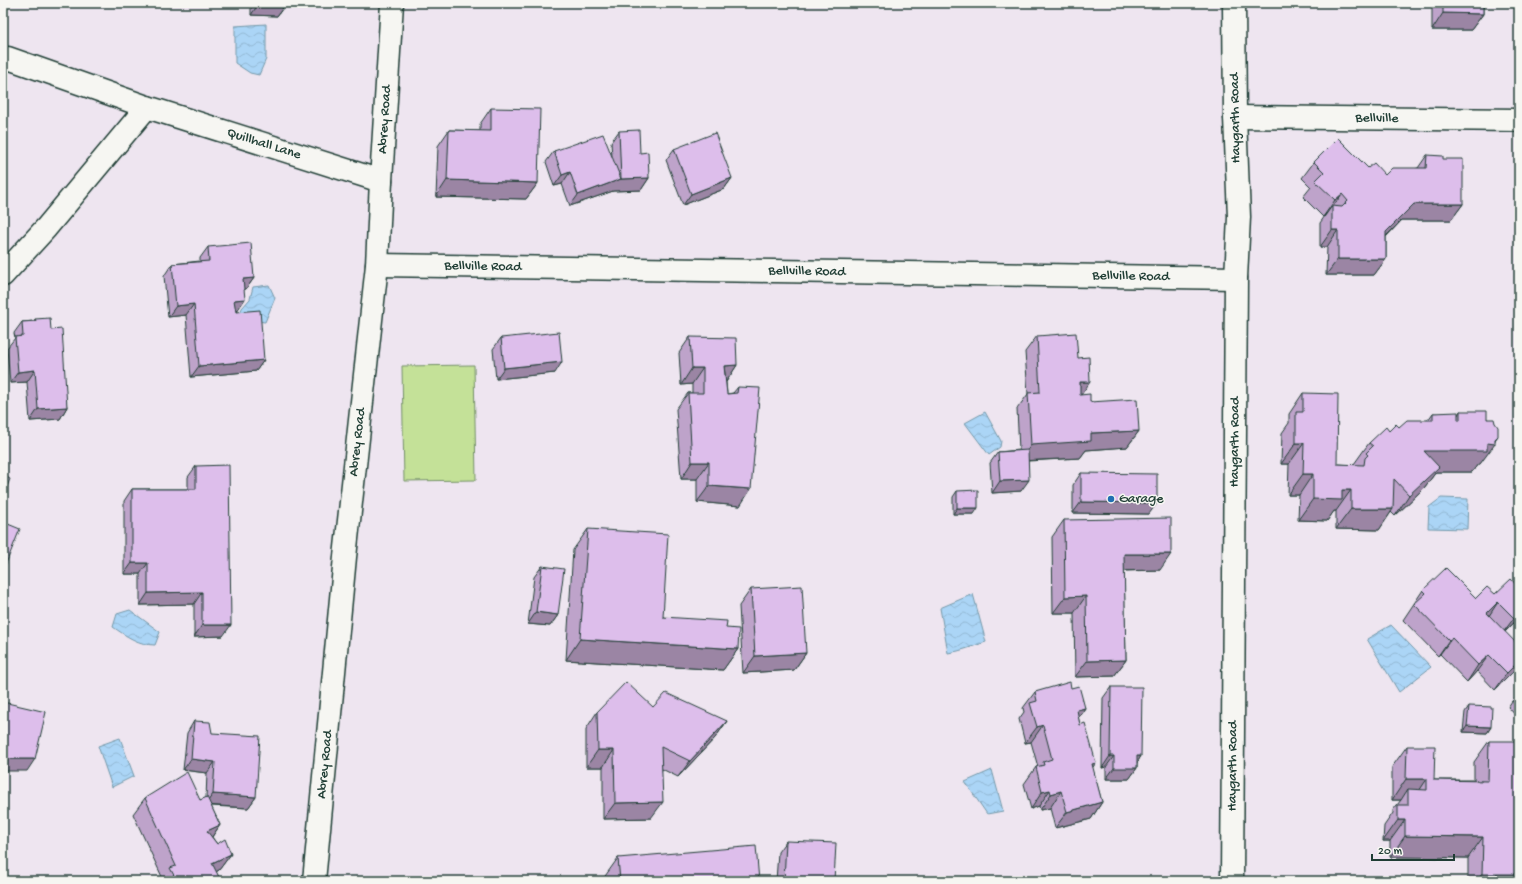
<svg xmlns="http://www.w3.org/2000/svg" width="1522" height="884" viewBox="0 0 1522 884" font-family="'Gochi Hand',sans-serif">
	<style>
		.green { fill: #c4e198; stroke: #728f66 }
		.water { fill: url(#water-waves); stroke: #7398a8 }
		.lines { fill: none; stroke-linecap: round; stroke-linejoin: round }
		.minor-casing { stroke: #1f3d34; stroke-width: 25 }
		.minor { stroke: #f6f6f2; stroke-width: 22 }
		.wall { fill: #bea3ca; stroke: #1f3d34 }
		.shaded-wall { fill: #9b85a4; stroke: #1f3d34 }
		.building { fill: #ddbeeb; stroke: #1f3d34 }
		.poi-dot { fill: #1f6fb2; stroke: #f6f6f2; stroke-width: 1.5 }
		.labels { text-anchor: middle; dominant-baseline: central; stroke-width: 3; stroke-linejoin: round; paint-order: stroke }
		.street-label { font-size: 14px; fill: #1f3d34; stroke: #f6f6f2 }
		.poi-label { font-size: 14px; fill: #1f3d34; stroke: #f6f6f2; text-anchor: start }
	</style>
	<defs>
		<pattern id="water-waves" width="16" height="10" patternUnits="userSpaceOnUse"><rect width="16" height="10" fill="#abd5f6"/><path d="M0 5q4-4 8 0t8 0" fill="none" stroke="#93b8d4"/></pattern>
	</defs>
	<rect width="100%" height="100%" fill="#eee5f0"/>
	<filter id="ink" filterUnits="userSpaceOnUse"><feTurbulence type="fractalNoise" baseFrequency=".025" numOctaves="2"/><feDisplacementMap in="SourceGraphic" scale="8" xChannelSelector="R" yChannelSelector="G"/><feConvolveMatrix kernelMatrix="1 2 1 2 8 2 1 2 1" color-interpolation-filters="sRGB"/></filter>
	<g filter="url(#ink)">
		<path class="green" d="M474,365L476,480L404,481L402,366Z"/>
		<path class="water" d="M266,24V59L259,75L250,73L235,63V26Z
			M269,285L275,298L265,322L238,319L242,308L250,299L253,287Z
			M985,412L1001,441L1000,447L989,455L965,423Z
			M1441,498L1468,499L1467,529L1428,528L1429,507Z
			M973,594L986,642C973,646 962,651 948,653L940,608Z
			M130,610L160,632L155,645C139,645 126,636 113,627L117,614Z
			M1391,625L1431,667L1399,692L1367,639Z
			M120,738L134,776L112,787L98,746Z
			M992,770L1003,811L987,814L965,782Z"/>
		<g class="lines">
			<defs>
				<g id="minor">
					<path id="s1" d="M8,58L147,107L381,181"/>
					<path id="s2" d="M1235,117L1519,120"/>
					<path id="s3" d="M377,265L1236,278"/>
					<path d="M3,275L46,228L147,107"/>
					<path id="s4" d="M314,881L345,557L377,265L381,181L392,3"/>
					<path id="s5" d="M1232,881L1236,278L1239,217L1235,117L1234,3"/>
				</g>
			</defs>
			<use href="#minor" class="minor-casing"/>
			<use href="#minor" class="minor"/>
		</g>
		<path class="wall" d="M251,3H305L303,6L286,5V4L277,16L251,15Z
			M1433,3H1486L1483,8V14L1471,30H1432V5Z
			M491,108L538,183L526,199L436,197L438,146L449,130L480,131V124Z
			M619,131L640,153L649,178L641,190L613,191L570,206L562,184L554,186L546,162L554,151L612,157L611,142Z
			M674,149L732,178L724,189L683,205L666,160Z
			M1427,155L1443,159L1463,204L1451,220H1402L1386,237V259L1374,275H1326L1327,247H1320V223L1327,213L1323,217L1303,197L1311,187L1302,178L1314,162L1368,168L1385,175L1418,168Z
			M208,247L254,278L246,289H244L237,311H236V312L264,360L256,371L191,377L186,315L168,317L164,276L172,264L200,261V258Z
			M35,319L51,330L67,407L60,419L30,421L27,382L10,383L7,348L15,338L14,333L22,322L34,321Z
			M1037,336L1078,358L1081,395L1139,431L1127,447L1086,450L1080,458L1028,461L1021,491L992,493L990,463L998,452L1019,450L1017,409L1028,394L1025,352Z
			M690,337L737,365L726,382L727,394L733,393L738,387L740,506L697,502V479H681L676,409L688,393H692V384L681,385L679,353Z
			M501,338L555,373L496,379L493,349Z
			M1303,393L1337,464L1355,465L1354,464L1369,443L1389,431L1399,427L1428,420L1433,413L1458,415L1460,411L1487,419L1495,423V441L1480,464H1478L1472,472H1436L1424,488L1395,516L1391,512L1379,530L1336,529V511H1334L1327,521L1298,520L1299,495H1288L1289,464H1281L1282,433L1289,423V414Z
			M196,466L223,636L194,637V604L140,605V574H124V501L132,489H188V477Z
			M1081,473L1149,514L1073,513V485Z
			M957,491L974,514H953V497Z
			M1064,520L1160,570L1124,571L1126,660L1114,676L1075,677L1074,613H1053L1052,537Z
			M588,529L663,617L726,628L738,649L723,670L566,660L573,550Z
			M542,566L558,615L550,626L528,624L534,577Z
			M1519,588V618L1505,632L1515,670L1495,690L1477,671L1467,682L1440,654L1438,656L1403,620L1423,590L1476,598L1495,594Z
			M751,589L806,653L794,670L743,673L739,606Z
			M1111,687L1141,756L1137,763V768L1129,779H1106V767L1102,768L1103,698Z
			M1071,688L1085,708L1078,717L1102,802L1091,819L1055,828L1050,808L1040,810L1039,806L1031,809L1024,784L1036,767H1038L1031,742L1025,743L1019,719L1024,712L1023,708L1035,692Z
			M1519,694V719L1508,707L1512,701Z
			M1469,706L1491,727L1487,733L1463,732L1465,712Z
			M653,707L727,721L715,738L678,777L662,769L651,818L603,819V767H586V729L597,712Z
			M194,721L212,733L256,797L248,808L211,806L220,825L212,837L217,844L231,854L219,870L216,872L221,881H161L163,879L133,814L145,798L200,800L206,798L207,773L183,770L187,733Z
			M1489,741L1519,881H1468V858L1390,857V841H1383L1384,826L1393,813V810L1401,800H1392V767L1407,746L1434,780H1474V762Z
			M786,841L834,881H776L778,852Z
			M618,858L759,881H603V879Z"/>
		<path class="shaded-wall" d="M259,3H286L277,16L251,15Z
			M287,3H305L303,6L286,5Z
			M1475,3H1486L1483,8Z
			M1443,13L1483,14L1471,30H1432Z
			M570,172L562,184L554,186L562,175Z
			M649,178L641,190L613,191L570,206L578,195L621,179Z
			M732,178L724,189L683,205L691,194Z
			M447,180L538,183L526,199L436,197Z
			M1342,194L1332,208V206L1327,213L1323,217L1335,200Z
			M1414,204H1463L1451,220H1402L1374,248L1386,232Z
			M1332,230H1338L1327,247H1320Z
			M1338,259H1386L1374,275H1326Z
			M254,278L246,289L235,290L243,279Z
			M245,299L237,311L226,312L234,300Z
			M194,304L186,315L168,317L176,306Z
			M264,360L256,371L191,377L199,366Z
			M562,362L555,373L496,379L504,368Z
			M737,365L726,382L724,366Z
			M692,368H703L692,384L681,385Z
			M35,370L27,382L10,383L18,372Z
			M1080,382H1090L1079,398Z
			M67,407L60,419L30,421L38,409Z
			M1139,431L1127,447L1086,450L1080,458L1020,461L1031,445L1091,433Z
			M1498,436L1493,443L1495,444L1480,464H1478L1472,472H1436L1424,488L1395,516L1409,495L1424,451L1487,443L1495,439Z
			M1296,443H1304L1289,464H1281Z
			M692,462H709L697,479H681Z
			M1303,474H1313L1299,495H1288Z
			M1029,480L1021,491L992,493L1000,481Z
			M709,486L751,489L740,506L697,502Z
			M1342,490H1351L1336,511H1334L1327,521L1298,520L1313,499Z
			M1081,502L1157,503L1149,514L1073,513Z
			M957,508H978L974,514H953Z
			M1351,509H1393L1379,530L1336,529Z
			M1124,554H1171L1160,570L1112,571Z
			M132,563H148L140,574H124Z
			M202,592L194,604L140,605L148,593Z
			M1086,596L1074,613H1053L1065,597Z
			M1498,602L1487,619V613Z
			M536,612L558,615L550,626L528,624Z
			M1519,613V618L1502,634L1514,618Z
			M202,625H231L223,636L194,637Z
			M1452,638L1440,654L1438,656L1449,640Z
			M580,639L738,649L723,670L566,660Z
			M806,653L794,670L743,673L755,656Z
			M1489,655L1477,671L1467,682L1478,665Z
			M1126,660L1114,676L1075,677L1087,661Z
			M1519,661V665L1515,670L1495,690L1507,673Z
			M1085,708L1074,724L1077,710Z
			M727,721L715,738L678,777L690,761Z
			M1043,725L1031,742L1025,743L1037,727Z
			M1467,726L1491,727L1487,733L1463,732Z
			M598,750H614L603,767H586Z
			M1110,756H1114L1106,767L1102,768Z
			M1137,756H1141L1134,768H1137L1129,779H1106L1114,768Z
			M5,759H35L27,771H3V762Z
			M191,759L215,762L207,773L183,770Z
			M1096,763L1084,779L1092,764Z
			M1406,779H1427L1413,800L1408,789L1401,800H1392Z
			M1050,790L1039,806L1031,809L1042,792Z
			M1061,791L1050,808L1040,810L1051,794Z
			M213,794L256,797L248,808L205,805Z
			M663,802L651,818L603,819L615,803Z
			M1102,802L1091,819L1055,828L1067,812Z
			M1398,820H1405L1390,841H1383Z
			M220,825L209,841L207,831Z
			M1405,836L1483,837L1468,858L1390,857Z
			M231,854L219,870L201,880L212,863Z
			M1482,874H1519V881H1477Z"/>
		<path class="building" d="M1443,3H1483V14L1443,13Z
			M491,108L540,109L538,183L447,180L449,130L491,131Z
			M639,130L640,153L648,152L649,178L621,179L619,131Z
			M715,133L732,178L691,194L674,149Z
			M603,134L621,179L578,195L570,172L562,175L554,151Z
			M1338,138L1368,168L1374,163L1385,175L1392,168H1426L1427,155L1443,156V159H1463V204H1414L1386,232V259H1338V230H1332V206L1342,207L1348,201L1342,194L1335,200L1315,181L1324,172L1314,162Z
			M251,243L254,278L243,279L245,299L234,300L236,312L260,310L264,360L199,366L194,304L176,306L172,264L209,261L208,247Z
			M50,318L51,330L62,329L67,407L38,409L35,370L18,372L15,337L23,336L22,322L36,321L35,319Z
			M559,332L562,362L504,368L501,338Z
			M1076,333L1078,358L1089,357L1090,382H1080V395L1090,394V402L1137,399L1139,431L1091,433V441L1031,445L1028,393L1040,392L1037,336Z
			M690,337L736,338L737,365L724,366L727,394L737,393L738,387L760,388L751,489L709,486V462H692L688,393H703V368H692Z
			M1303,393L1338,394L1337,464L1364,465L1365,458L1368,455L1366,453L1373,446L1369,443L1386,427L1389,431L1396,424L1399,427L1407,420H1433V413L1458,412V420H1460V411H1487V419H1494L1495,423L1498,427V436L1495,439V444L1487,443V451H1424L1439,467L1409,495L1394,479L1393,509H1351V490H1342V500L1313,499V474H1303L1304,443H1296V412H1303Z
			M1028,450L1029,480L1000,481L998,452Z
			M229,465L231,625H202V592L148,593V563H132V489H196V466Z
			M1081,473L1157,474V503L1081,502Z
			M3,475L10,479L3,497Z
			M978,490V508H957V491Z
			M1171,518V554H1124L1126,660L1087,661L1086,596L1065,597L1064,520Z
			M3,522L20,529L3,571Z
			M588,529L668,534L663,617L727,621L726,628L739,629L738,649L580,639Z
			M542,566L564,569L558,615L536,612Z
			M1446,568L1476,598L1487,587L1495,594L1511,579L1519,588V613L1514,618L1498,602L1487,613L1519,646V661L1507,673L1489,655L1478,665L1452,638L1449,640L1414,604L1426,593L1423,590Z
			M802,586L806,653L755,656L751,589Z
			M3,651L5,652L3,659Z
			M626,682L653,707L666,693L727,721L690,761L661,747L663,802L615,803L614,750H598L597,712Z
			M1070,682L1071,688L1079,686L1085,708L1077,710L1080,725L1085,723L1096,763L1092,764L1102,802L1067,812L1061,791L1051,794L1050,790L1042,792L1036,767L1044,765L1043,762L1052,759L1043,725L1037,727L1030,703L1037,701L1035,692Z
			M1111,687H1142L1141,756H1137V768H1114V756H1110Z
			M1519,694V709L1512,701Z
			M3,702L46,712L35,759H5L3,763Z
			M1469,706L1492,707L1491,727L1467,726Z
			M194,721L210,722L212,733L260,736L256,797L213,794L215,762L191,759Z
			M1489,741H1519V874H1482L1483,837L1405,836V820H1398V805H1408V789L1427,790V779H1406L1407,746H1435L1434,780L1488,781Z
			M187,772L200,800L207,797L220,825L207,831L217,844L225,839L231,854L212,863L221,881H177L170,868L176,866L145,798Z
			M786,841L836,843L834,881H784Z
			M756,846L759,881H620L618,858Z"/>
	</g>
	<circle class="poi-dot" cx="1111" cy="499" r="4"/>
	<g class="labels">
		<g class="street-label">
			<text transform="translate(1236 118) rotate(-91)">Haygarth Road</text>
			<text stroke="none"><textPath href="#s2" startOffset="142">Bellville</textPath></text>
			<text stroke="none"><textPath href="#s4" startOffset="765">Abrey Road</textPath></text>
			<text stroke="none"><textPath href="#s1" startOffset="270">Quillhall Lane</textPath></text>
			<text stroke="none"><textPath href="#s3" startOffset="106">Bellville Road</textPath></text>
			<text stroke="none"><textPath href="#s3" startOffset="430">Bellville Road</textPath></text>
			<text stroke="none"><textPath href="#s3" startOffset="754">Bellville Road</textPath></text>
			<text stroke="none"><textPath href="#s4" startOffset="441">Abrey Road</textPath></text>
			<text stroke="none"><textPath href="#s5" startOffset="439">Haygarth Road</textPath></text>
			<text stroke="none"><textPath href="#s4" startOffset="117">Abrey Road</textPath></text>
			<text stroke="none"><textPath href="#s5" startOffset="115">Haygarth Road</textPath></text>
		</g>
		<g class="poi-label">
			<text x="1119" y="499">Garage</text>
		</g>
	</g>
	<rect width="1522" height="884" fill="none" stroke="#f6f6f2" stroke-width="16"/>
	<rect x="8" y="8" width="1506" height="868" fill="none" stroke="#1f3d34" stroke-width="1.5" filter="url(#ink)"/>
	<path d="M1372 854v6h82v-6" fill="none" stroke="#1f3d34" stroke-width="2"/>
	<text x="1378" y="854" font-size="12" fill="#1f3d34" stroke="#f6f6f2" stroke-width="3" paint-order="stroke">20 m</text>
</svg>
